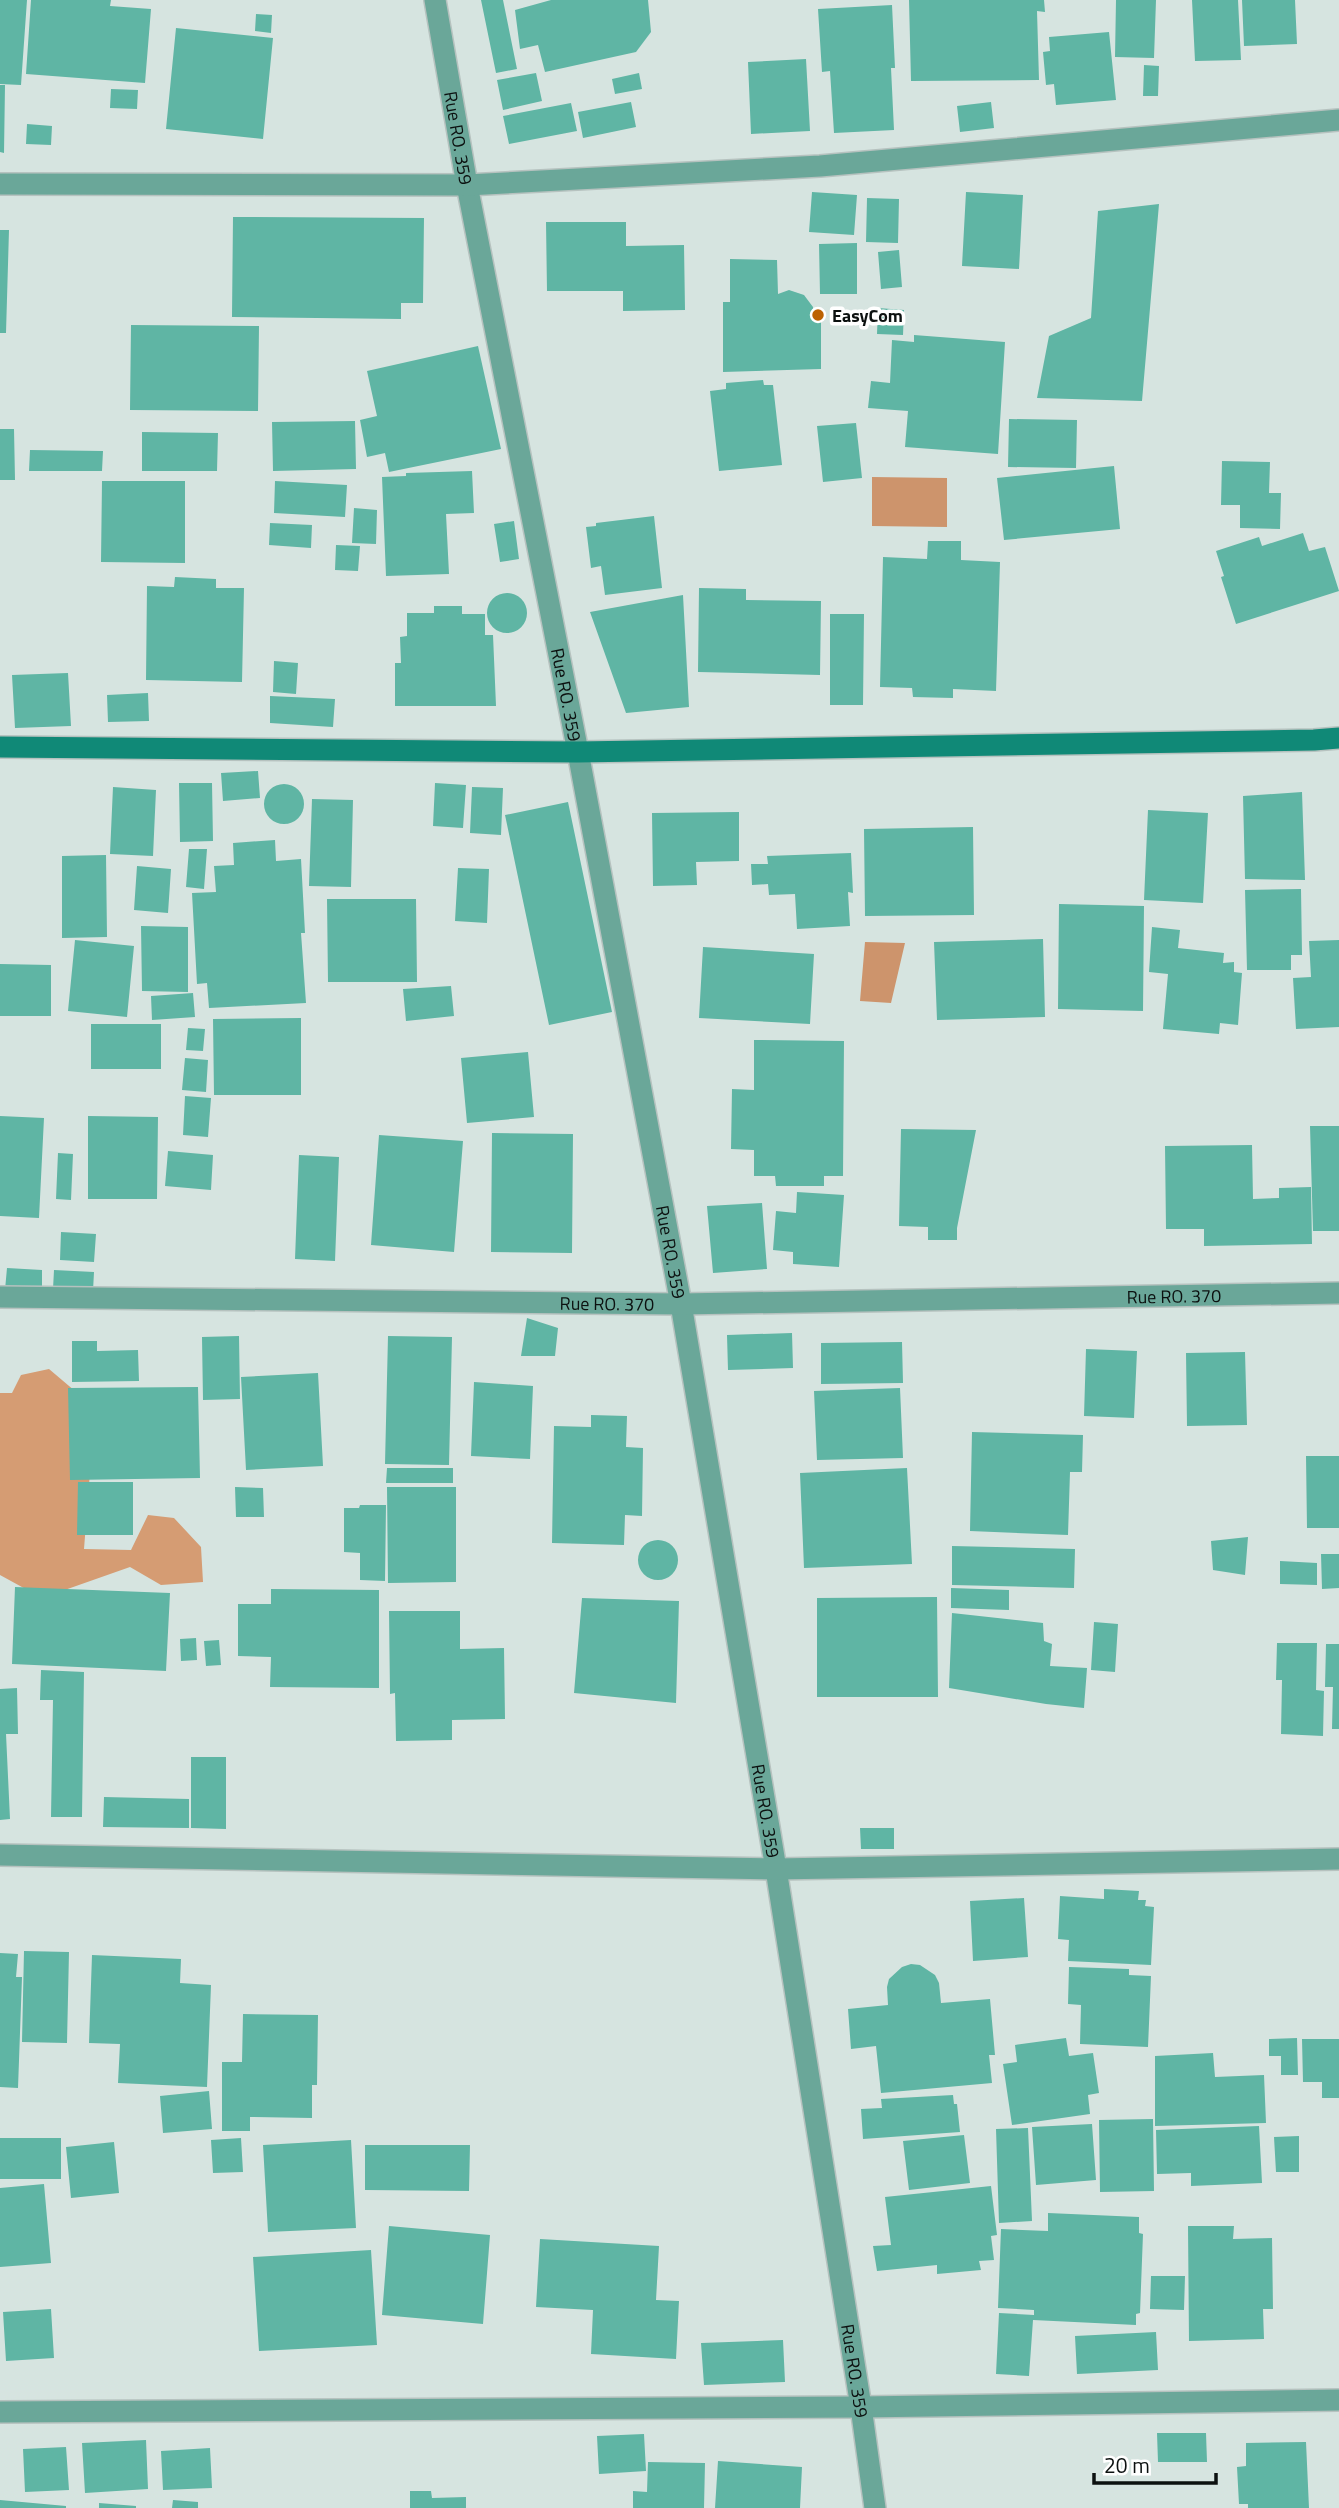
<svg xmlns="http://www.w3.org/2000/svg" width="1339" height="2508" viewBox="0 0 1339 2508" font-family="'Titillium Web',sans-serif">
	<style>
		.forest { fill: #d59c73 }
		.water { fill: #cd946c }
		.building { fill: #5fb5a4 }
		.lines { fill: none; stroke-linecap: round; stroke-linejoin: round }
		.street-casing { stroke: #b6c2bf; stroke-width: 24 }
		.secondary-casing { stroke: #b6c2bf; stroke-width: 24 }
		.street { stroke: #6aa799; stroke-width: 21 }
		.secondary { stroke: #108977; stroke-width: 21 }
		.poi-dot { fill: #bc6202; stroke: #fff; stroke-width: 2.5 }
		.labels { text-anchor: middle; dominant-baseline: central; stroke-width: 7; stroke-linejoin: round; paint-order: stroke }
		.street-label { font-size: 18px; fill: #0c1110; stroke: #fff }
		.poi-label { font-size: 18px; font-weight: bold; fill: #0c1110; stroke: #fff; text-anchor: start }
	</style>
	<rect width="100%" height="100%" fill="#d6e4e0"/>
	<path class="forest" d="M49,1369L95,1408L84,1549L131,1550L148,1515L174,1518L201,1547L203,1582L161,1585L130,1567L42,1598L0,1575V1393H12L21,1375Z"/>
	<path class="water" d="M872,477L947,478V527L872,526Z
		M865,942L905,943L891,1003L860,1001Z"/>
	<path class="building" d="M0,0H27L21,85L0,84Z
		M31,0H111L110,6L151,9L145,83L26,74Z
		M481,0H503L517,69L496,73Z
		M551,0H648L651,32L636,52L545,72L538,45L520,49L515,10Z
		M909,0H1044L1045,12L1037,11L1039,80L911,81Z
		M1116,0H1156L1154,58L1115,57Z
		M1192,0H1238L1241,60L1195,61Z
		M1242,0H1295L1297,44L1244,46Z
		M892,5L895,68H891L894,130L834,133L830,71L822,72L818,9Z
		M256,14L272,15L271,33L255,31Z
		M176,28L273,38L263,139L166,129Z
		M1109,32L1116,100L1056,105L1054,84L1046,85L1043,52L1050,51L1049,37Z
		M806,59L810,131L751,134L748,62Z
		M1144,65L1159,66L1158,96H1143Z
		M536,73L542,101L503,110L497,80Z
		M639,73L642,89L615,94L612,79Z
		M0,85H5L4,153L0,152Z
		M111,89L138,90L137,109L110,108Z
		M631,102L636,127L583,138L578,112Z
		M991,102L994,128L960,132L957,106Z
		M571,103L577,131L509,144L503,116Z
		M27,124L52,126L51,145L26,144Z
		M812,192L857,195L854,235L809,232Z
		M966,192L1023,195L1019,269L962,266Z
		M867,198L899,199L898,243L866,242Z
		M1159,204L1142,401L1037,398L1049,336L1091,318L1098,211Z
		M233,217L424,218L423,303H401V319L232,317Z
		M546,222H626V246L684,245L685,310L623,311V291H547Z
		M0,230H9L6,333H0Z
		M857,243V294H820L819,244Z
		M899,250L902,287L881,289L878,252Z
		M730,259L777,260L778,294L789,290L804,295L813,307V320H821V369L723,372V302H730Z
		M878,308L904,310L903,335L877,334Z
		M131,325L259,326L258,411L130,410Z
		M914,335L1005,342L998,454L905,447L908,411L868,408L871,381L890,383L892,340L914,342Z
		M478,346L501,449L389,472L385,453L367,457L360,420L377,416L367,371Z
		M763,380L764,385H773L782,465L719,471L710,391L726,389V383Z
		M1009,419L1077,420L1076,468L1008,467Z
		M355,421L356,469L273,471L272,422Z
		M856,423L862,478L823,482L817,426Z
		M0,429H14L15,480H0Z
		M142,432L218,433L217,471H142Z
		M30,450L103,451L102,471H29Z
		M1222,461L1270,462L1269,493H1281L1280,529L1240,528V505H1221Z
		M1114,466L1120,529L1004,540L997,478Z
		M472,471L474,513L446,514L449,574L386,576L382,477L406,476V473Z
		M102,481H185V563L101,562Z
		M275,481L347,485L345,517L274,513Z
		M354,508L377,510L376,544L352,543Z
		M654,516L662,588L605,595L601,566L591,568L586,527L596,526V523Z
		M514,521L519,559L500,562L494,524Z
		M270,523L312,525L311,548L269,545Z
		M1303,533L1309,551L1325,547L1339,591L1236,624L1221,577L1224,576L1216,551L1259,537L1262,546Z
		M928,541H961V560L1000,562L996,691L953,689V698L913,697L912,688L880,687L883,557L927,559Z
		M336,545L360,546L358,571L335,570Z
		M175,577L216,579V588H244L242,682L146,680L147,586L174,587Z
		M699,588L746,589V600L821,601L820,675L698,672Z
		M487 613a20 20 0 1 1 40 0a20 20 0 1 1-40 0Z
		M683,595L689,707L626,713L590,612Z
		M434,606H462V614H485V635H493L496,706H395V663H401L400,637L407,636V613H434Z
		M830,614H864L863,705H830Z
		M274,661L298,663L296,694L273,692Z
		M68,673L71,726L15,728L12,675Z
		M148,693L149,721L108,722L107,695Z
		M270,696L335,699L333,727L270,723Z
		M258,771L260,798L223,801L221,773Z
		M179,783H212L213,841L180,842Z
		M435,783L466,785L463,828L433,826Z
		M264 804a20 20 0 1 1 40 0a20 20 0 1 1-40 0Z
		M113,787L156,790L153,856L110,854Z
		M472,787L503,788L501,835L470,833Z
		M1302,792L1305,880L1245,879L1243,796Z
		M312,799L353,800L351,887L309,886Z
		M568,802L612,1012L549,1025L505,815Z
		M1148,810L1208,813L1203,903L1144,900Z
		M739,812V861L696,862L697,885L653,886L652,813Z
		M973,827L974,915L865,916L864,829Z
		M275,840L276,861L301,859L305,933H301L306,1003L209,1008L207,983L197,984L192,893L216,892L214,866L234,865L233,843Z
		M189,849H207L204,889L186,887Z
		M851,853L853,893L848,892L850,926L797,929L795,894L769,895L768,884L752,885L751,864H768L767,856Z
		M106,855L107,937L62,938V856Z
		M137,866L171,869L168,913L134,910Z
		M458,868L489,869L487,923L455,921Z
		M1301,889L1302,955H1291V970H1247L1245,890Z
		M327,899H416L417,982H328Z
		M1059,904L1144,906L1143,1011L1058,1009Z
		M141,926L188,927V992L142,991Z
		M1152,927L1180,930L1178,948L1224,953L1223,963L1234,962V972L1242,973L1238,1025L1220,1023L1219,1034L1163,1029L1168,974L1149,972Z
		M1043,939L1045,1017L937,1020L934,942Z
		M75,940L134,946L127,1017L68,1011Z
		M1339,940V1027L1296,1029L1293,978L1311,977L1309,941Z
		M703,947L814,954L810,1024L699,1018Z
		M0,964L51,965V1016H0Z
		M451,986L454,1016L406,1021L403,989Z
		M193,993L195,1017L152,1020L151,996Z
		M301,1018V1095H214L213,1019Z
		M91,1024H161V1069H91Z
		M188,1028L205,1029L203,1051L186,1050Z
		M754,1040L844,1041L843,1176H824V1186H776L775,1176H754V1150L731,1149L732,1089L754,1090Z
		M528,1052L534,1117L467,1123L461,1058Z
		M185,1058L208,1060L206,1092L182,1090Z
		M185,1096L211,1098L208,1137L183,1135Z
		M0,1116L44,1118L39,1218L0,1216Z
		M88,1116L158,1117L157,1199H88Z
		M1310,1126H1339V1231H1313Z
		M901,1129L976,1130L957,1228V1240H928V1227L899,1226Z
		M492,1133L573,1134L572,1253L491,1252Z
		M379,1135L463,1141L454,1252L371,1245Z
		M1252,1145L1253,1199L1279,1198V1188L1311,1187L1312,1244L1204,1246V1229H1166L1165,1146Z
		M168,1151L213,1155L211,1190L165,1186Z
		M58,1153L73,1154L71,1200L56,1199Z
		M299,1155L339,1157L335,1261L295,1259Z
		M797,1192L844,1195L839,1267L793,1264V1252L773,1250L776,1211L796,1213Z
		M762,1203L767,1269L713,1273L707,1206Z
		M61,1232L96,1234L94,1262L60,1260Z
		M7,1268L42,1270V1292L5,1290Z
		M54,1270L94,1272L93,1291L53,1289Z
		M527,1318L558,1328L555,1356H521Z
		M792,1333L793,1368L728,1370L727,1335Z
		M239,1336L240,1399L203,1400L202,1337Z
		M388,1336L452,1337L449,1465L385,1464Z
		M72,1341H97V1351L138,1350L139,1381L72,1382Z
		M902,1342L903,1383L821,1384V1343Z
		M1086,1349L1137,1351L1134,1418L1084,1416Z
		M1245,1352L1247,1425L1187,1426L1186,1353Z
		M318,1373L323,1466L246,1470L241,1377Z
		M474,1382L533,1386L530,1459L471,1456Z
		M198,1387L200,1478L70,1480L68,1388Z
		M900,1388L903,1458L817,1460L814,1391Z
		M591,1415L627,1416L626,1447L643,1448L642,1516L625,1515L624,1545L552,1543L554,1426L591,1427Z
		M972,1432L1083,1435L1082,1472H1070L1068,1535L970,1531Z
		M1306,1456H1339V1528H1307Z
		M387,1468H453V1483H386Z
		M907,1468L912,1564L804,1568L800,1473Z
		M78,1482H133V1535H77Z
		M235,1487L263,1488L264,1517H236Z
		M387,1487H456V1582L388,1583Z
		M360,1505H386L385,1581L360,1580V1553L344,1552V1508H359Z
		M1248,1537L1245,1575L1213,1570L1211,1541Z
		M638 1560a20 20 0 1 1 40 0a20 20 0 1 1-40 0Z
		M952,1546L1075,1549L1074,1588L952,1585Z
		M1321,1554H1339V1588L1322,1589Z
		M1280,1561L1317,1563V1585L1280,1584Z
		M15,1587L170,1593L166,1671L12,1664Z
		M951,1588L1009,1590V1610L951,1608Z
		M271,1589L379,1590V1688L270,1687L271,1657L238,1656V1604H271Z
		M937,1597L938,1697H817V1598Z
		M582,1598L679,1601L676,1703L574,1693Z
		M389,1611H460V1649L504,1648L505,1719L452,1720V1740L396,1741L395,1693L390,1694Z
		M952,1613L1043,1623L1044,1641L1052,1644L1050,1666L1087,1668L1084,1708L1046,1704L949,1688Z
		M1094,1622L1118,1624L1115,1672L1091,1670Z
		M196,1638L197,1660L181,1661L180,1639Z
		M219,1640L221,1665L206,1666L204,1641Z
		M1277,1643H1317L1316,1690L1324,1691L1323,1736L1281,1734L1282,1680H1276Z
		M1326,1644H1339V1729H1332L1333,1687H1325Z
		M41,1670L84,1672L82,1817H51L53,1700H40Z
		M17,1688L18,1734H6L10,1819L0,1820V1689Z
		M191,1757H226V1829L191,1828Z
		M104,1797L189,1799V1828L103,1827Z
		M860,1828H894V1849H861Z
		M1104,1889L1139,1891L1138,1900H1146L1145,1906L1154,1907L1151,1965L1068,1961L1069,1940L1058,1939L1060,1896L1104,1899Z
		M1024,1898L1028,1957L973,1961L970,1901Z
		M24,1951L69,1952L67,2043L22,2042Z
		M0,1953L18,1954L16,1977H22L18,2088L0,2087Z
		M92,1955L181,1959L180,1983L211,1985L207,2087L118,2083L120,2044L89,2043Z
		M911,1964L920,1965L935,1975L939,1983L941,2003L990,1999L995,2055H989L992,2083L881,2093L876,2046L851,2049L848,2009L888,2005L887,1987L889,1979L902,1967Z
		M1069,1967L1129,1969V1975L1151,1976L1148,2047L1080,2044L1081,2005L1068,2004Z
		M243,2014L318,2015L317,2085H312V2118L250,2117V2131H222V2062H242Z
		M1066,2038L1069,2056L1093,2053L1099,2093L1088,2095L1090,2114L1012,2125L1003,2064L1017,2062L1015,2045Z
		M1297,2038L1298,2075H1281V2056H1269V2039Z
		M1302,2039H1339V2098H1322V2082H1303Z
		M1213,2053L1215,2077L1264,2075L1266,2123L1155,2126V2056Z
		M209,2091L212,2129L163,2133L160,2096Z
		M953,2095L954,2104H957L960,2132L863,2139L861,2109L882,2108L881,2099Z
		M1153,2119L1154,2191L1100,2192L1099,2120Z
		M1092,2124L1096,2180L1036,2185L1032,2127Z
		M1259,2126L1262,2183L1191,2186V2173L1157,2174L1156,2130Z
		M1028,2128L1032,2221L999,2223L996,2129Z
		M964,2135L970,2183L909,2190L903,2141Z
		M1299,2136V2172H1276L1274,2137Z
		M0,2138H61V2179H0Z
		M241,2138L243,2172L213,2173L211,2140Z
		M351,2140L356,2228L268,2232L263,2145Z
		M114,2142L119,2193L71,2198L66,2147Z
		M365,2145H470L469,2191L365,2190Z
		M44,2184L51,2263L0,2267V2188Z
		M991,2186L997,2235L991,2236L994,2260L979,2261L981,2270L937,2274V2265L877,2271L873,2246L891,2245L885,2197Z
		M1048,2213L1139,2217V2233L1143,2234L1140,2313L1136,2314V2325L1033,2320L1029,2376L996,2374L999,2313L1034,2315V2310L998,2308L1001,2229L1048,2231Z
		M389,2226L490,2235L483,2324L382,2315Z
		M1188,2226H1234L1233,2239L1272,2238L1273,2309H1263L1264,2339L1189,2341Z
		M540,2239L659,2246L656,2300L679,2301L676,2359L591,2354L593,2310L536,2307Z
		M371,2250L377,2345L259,2351L253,2257Z
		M1151,2276H1185L1184,2310L1150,2309Z
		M51,2309L54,2358L6,2361L3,2312Z
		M1156,2332L1158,2370L1077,2374L1075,2336Z
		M783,2340L785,2382L704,2385L701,2343Z
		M1157,2433H1206L1207,2462H1158Z
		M644,2434L646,2471L599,2474L597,2436Z
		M146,2440L148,2489L85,2493L82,2443Z
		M1306,2442L1309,2508H1248V2504H1239L1237,2467L1246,2466V2443Z
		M66,2447L69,2490L25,2492L23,2449Z
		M210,2448L212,2488L163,2490L161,2451Z
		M718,2461L802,2467L800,2508H715Z
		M648,2462L705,2463L704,2508H633V2491L647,2492Z
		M410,2491H431L432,2498L466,2497V2508H410Z
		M0,2500L66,2506V2508H0Z
		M173,2500L198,2502V2508H172Z
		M99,2503L136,2506V2508H99Z"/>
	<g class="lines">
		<defs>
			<g id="street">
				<path id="s1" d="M435,0L467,185L578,752L681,1304L776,1869L861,2407L875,2508"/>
				<path d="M0,184L467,185L820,166L1339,120"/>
				<path id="s2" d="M0,1297L681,1304L1339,1293"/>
				<path d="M0,1855L776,1869L1339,1859"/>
				<path d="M0,2412L861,2407L1339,2400"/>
			</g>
			<path id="secondary" d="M0,747L578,752L1314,740L1339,738"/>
		</defs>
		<use href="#street" class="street-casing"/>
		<use href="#secondary" class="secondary-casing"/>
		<use href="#street" class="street"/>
		<use href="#secondary" class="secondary"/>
	</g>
	<circle class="poi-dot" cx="818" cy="315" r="7"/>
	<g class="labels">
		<g class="street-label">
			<text stroke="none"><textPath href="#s1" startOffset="140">Rue RO. 359</textPath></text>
			<text stroke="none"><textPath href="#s1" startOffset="707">Rue RO. 359</textPath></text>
			<text stroke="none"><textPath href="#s1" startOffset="1274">Rue RO. 359</textPath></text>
			<text stroke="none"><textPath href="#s2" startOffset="1174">Rue RO. 370</textPath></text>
			<text stroke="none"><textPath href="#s2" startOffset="607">Rue RO. 370</textPath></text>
			<text stroke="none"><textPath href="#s1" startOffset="1841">Rue RO. 359</textPath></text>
			<text stroke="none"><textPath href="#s1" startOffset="2408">Rue RO. 359</textPath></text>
		</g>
		<g class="poi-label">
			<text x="832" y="315">EasyCom</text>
		</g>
	</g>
	<path d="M1094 2473v10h122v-10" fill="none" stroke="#0c1110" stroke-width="3.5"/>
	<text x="1104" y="2473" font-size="21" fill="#0c1110" stroke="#ffffff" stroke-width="5" paint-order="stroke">20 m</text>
</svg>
